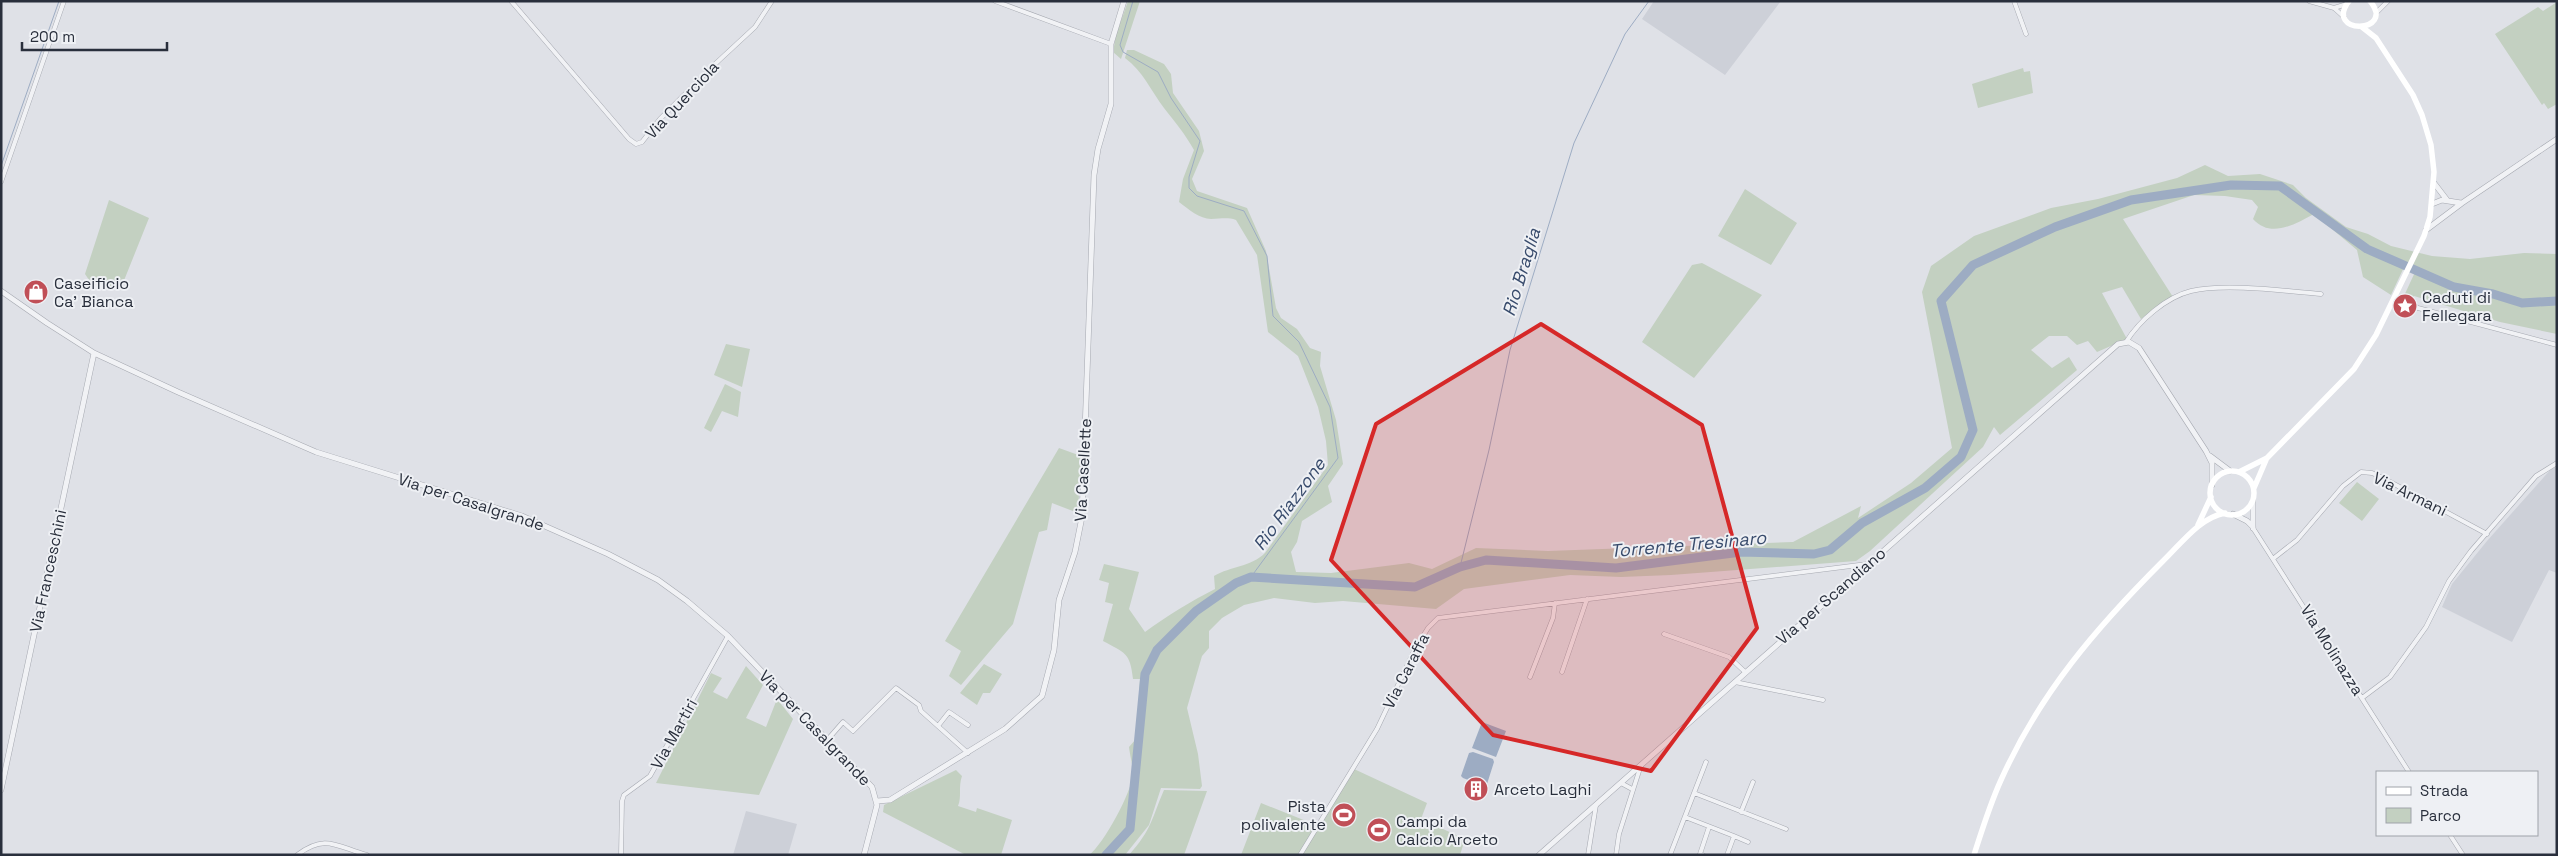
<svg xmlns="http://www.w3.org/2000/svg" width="2558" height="856" viewBox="0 0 2558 856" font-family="'Space Grotesk',sans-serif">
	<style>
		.built { fill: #cdd0d8 }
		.green { fill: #c3d0c1 }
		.water { fill: #9dacc3 }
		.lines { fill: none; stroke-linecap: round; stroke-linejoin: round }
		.stream { stroke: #9dacc3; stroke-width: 1 }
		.river { stroke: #9dacc3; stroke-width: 9 }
		.minor-casing { stroke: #a5a8b0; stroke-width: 5 }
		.tertiary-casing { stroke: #a5a8b0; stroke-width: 6 }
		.minor { stroke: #f1f2f5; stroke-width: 4 }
		.tertiary { stroke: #f1f2f5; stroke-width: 5 }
		.secondary { stroke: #fff; stroke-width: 5.5 }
		.marked { fill: #d62828; fill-opacity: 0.2; stroke: #d62828; stroke-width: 4; stroke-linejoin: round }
		.labels { text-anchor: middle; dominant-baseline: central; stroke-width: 4; stroke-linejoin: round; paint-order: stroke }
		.street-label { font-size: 16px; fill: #292f3c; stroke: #eef0f4 }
		.poi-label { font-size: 16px; fill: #292f3c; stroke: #eef0f4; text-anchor: start }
		.water-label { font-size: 18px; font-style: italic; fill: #384b6c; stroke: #eef0f4 }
	</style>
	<rect width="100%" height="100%" fill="#dfe1e7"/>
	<path class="built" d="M1654,1H1781L1725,75L1642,19Z
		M2557,467V573L2549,570L2512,642L2442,607L2452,584L2487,541L2551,469Z
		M746,811L797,824L788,855H733Z"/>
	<path class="green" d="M1128,1H1140L1121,59L1113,52L1116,35Z
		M2557,2V104L2548,109L2544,103L2542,105L2495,34L2538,7L2543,11Z
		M1127,50H1134L1164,64L1171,74L1173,93L1199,131L1204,151L1192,179L1197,191L1247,208L1266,251L1276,308L1281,318L1297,329L1310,348L1321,352L1320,366L1336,420L1343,464L1328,486L1332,502L1302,521L1297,542L1291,552L1296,572L1331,573L1409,563L1432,569L1476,548L1548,551L1793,542L1861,506L1858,518L1911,483L1952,448L1922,292L1931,266L1974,236L2051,208L2098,199L2177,178L2205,165L2228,176L2260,174L2293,185L2306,198L2346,227L2368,234L2391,246L2432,256L2470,259L2524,253L2557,254V334L2500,322L2414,296L2410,303L2403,298L2416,270L2405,265L2391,295L2363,277L2357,250L2314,214C2295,224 2271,239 2253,219L2258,207L2252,200L2225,196L2194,195L2123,219L2173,297L2141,319L2122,287L2102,293L2127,339L2097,352L2088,341L2077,345L2067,336H2049L2031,350L2052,368L2069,357L2077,370L2000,435L1994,427L1983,447L1870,551L1856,561L1671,575L1621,577L1570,575L1464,589L1436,609L1343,601L1315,603L1274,598L1244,605L1222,618L1209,631V648L1202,656L1187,708L1198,754L1202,786L1200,789L1161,788L1149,825L1125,855H1089C1103,845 1132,792 1133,774C1133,766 1130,756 1129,747L1136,739L1140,679H1133C1130,652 1125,653 1103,641L1113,604L1105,602L1109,583L1099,580L1104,564L1139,572L1129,609L1145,632C1167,616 1191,601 1215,589L1214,576C1231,566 1251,567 1265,553L1328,465L1326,441L1318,407L1298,356L1268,332L1257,255L1236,220C1227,217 1221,219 1211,219C1200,219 1188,209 1179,202L1183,179L1194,150C1185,134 1175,122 1164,108C1151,91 1143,71 1125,58Z
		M2023,68L2024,72L2030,71L2033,93L1978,108L1972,84Z
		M1745,189L1797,223L1771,265L1718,236Z
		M109,200L149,218L121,288C104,289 94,289 85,274Z
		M1702,263L1762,295L1694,378L1642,342L1692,265Z
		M726,344L750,349L742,387L714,375Z
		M725,384L741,392L738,417L722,411L711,432L704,428Z
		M1059,448L1081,456L1078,513L1052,503L1047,530L1039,532L1013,624L961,685L949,676L961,651L945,641Z
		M2357,482L2379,499L2362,521L2339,503Z
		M984,664L1002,674L990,693H983L977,705L960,693Z
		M746,666L763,685L746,718L766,727L777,699L793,719L759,795L656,783L711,673L722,678L713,692L727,699Z
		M1354,769L1427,803L1421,819L1465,839L1460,855H1241L1261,803L1316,825Z
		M956,770L962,776C958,787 962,796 958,806L976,812L977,808L1012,820L1001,855H966L883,812L884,805Z
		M1164,790L1207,791L1184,855H1129C1152,829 1151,820 1164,790Z"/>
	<path class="water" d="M1482,722L1506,731L1496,757L1472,748Z
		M1473,752L1493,759L1494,762L1487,784L1484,786L1463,778L1461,776L1469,753Z"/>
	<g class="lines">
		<path class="stream" d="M1133,1L1120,45L1123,52L1158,72L1171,98L1200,141L1189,177V188L1197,196L1244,211L1267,256L1273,316L1299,342L1330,407L1338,458L1251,577
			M1,166L59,1
			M1460,567L1489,450L1510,350L1574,143L1625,34L1649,1"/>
		<path class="river" d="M1106,855L1130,829L1145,674L1157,650L1196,611L1236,583L1251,577L1415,587L1460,567L1486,560L1616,568L1741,552L1814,554L1830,550L1862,523L1925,488L1961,457L1973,430L1941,301L1973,265L2055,227L2131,200L2231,185L2280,186L2367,249L2454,287L2493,294L2522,303L2557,301"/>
		<defs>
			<path id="minor" d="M511,1L629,139L636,144L642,142L660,119L714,65L755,27L772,1
				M995,1L1111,44
				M2014,1L2026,34
				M2309,1L2334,8L2344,17
				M2334,8L2347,4
				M2376,13L2388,1
				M1,182L64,1
				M2402,299L2418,308L2557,345
				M2126,342C2139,321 2166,297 2191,291C2225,283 2285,291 2321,294
				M2253,528L2409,772
				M2274,558L2297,540L2343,486L2361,472L2372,473L2383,478L2487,534
				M1664,634L1729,657L1744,671
				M1562,672L1587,599
				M1530,677L1553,618L1555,603
				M1735,682L1823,700
				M2362,698L2390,677L2426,627L2449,581L2471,551L2536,476L2557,463
				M938,726L949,712L968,725
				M829,738L843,722L853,731L896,688L919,705L921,711L968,753
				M1621,783L1632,789
				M1694,793L1786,829
				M1741,812L1753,782
				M1685,817L1734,836L1727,855
				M2450,835L2463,855
				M1734,836L1748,842
				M297,855C326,833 337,847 367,855
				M621,855L622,801L624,795L650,776L728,636
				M1300,855L1377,729L1415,649L1428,628L1438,618L1867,564
				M1588,855L1596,805
				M1616,855L1619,834L1641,765
				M1670,855L1706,762
				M1703,855L1700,854L1709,827"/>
			<path id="tertiary" d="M2434,183L2447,200
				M2432,204L2442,200L2461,203
				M2426,230L2462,203L2557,139
				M1,291L47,323L94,353L178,392L316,452L522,516L608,554L658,580L687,601L728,636L872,787L877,805L864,855
				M2210,456L2230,471
				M2253,501V528
				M2233,514L2247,521L2253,527
				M1,790L94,353
				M877,801L890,800L1005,729L1042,696L1054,650L1059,600L1075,552L1082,517L1094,175L1098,149L1111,104V44L1124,1
				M1539,855L2118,344L2129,342L2139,348L2206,451L2212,463V485"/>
		</defs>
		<use href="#minor" class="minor-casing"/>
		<use href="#tertiary" class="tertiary-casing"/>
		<use href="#minor" class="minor"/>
		<use href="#tertiary" class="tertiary"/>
		<path class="secondary" d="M2349,1C2323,35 2397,34 2370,1
			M2210 493a22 22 0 1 1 44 0a22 22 0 1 1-44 0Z
			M2239,472L2267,458L2354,369L2376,335L2424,236L2430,217L2434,172L2431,145L2422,115L2413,95L2376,38L2362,27
			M2254,488L2266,460
			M2198,525L2211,497
			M1974,855C1982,830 1990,804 2001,780C2040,693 2096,628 2163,561C2181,544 2199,518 2225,513"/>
	</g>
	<path class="marked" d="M1541,324L1702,425L1757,628L1651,771L1493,735L1331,560L1376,424Z"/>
	<defs>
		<symbol id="shop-disc" viewBox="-11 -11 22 22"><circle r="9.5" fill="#c04f57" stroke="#eef0f4"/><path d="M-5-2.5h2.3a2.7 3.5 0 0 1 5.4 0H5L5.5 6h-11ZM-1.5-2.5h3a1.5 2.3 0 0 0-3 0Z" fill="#fff"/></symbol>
		<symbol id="sight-disc" viewBox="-11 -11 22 22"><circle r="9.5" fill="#c04f57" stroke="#eef0f4"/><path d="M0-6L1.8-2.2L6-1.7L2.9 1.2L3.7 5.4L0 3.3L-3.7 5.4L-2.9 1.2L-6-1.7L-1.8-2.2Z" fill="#fff"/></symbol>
		<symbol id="building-disc" viewBox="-11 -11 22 22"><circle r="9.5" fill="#c04f57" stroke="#eef0f4"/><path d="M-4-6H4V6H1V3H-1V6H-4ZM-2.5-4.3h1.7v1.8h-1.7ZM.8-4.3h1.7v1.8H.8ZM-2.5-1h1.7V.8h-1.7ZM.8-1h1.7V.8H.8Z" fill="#fff"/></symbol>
		<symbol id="stadium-disc" viewBox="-11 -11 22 22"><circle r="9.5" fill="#c04f57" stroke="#eef0f4"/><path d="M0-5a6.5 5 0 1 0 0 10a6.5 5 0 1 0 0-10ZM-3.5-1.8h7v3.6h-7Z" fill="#fff"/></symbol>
	</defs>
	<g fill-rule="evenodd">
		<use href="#shop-disc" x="22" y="278" width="28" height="28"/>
		<use href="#sight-disc" x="2391" y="292" width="28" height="28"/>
		<use href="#building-disc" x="1462" y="775" width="28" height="28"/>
		<use href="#stadium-disc" x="1330" y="801" width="28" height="28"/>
		<use href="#stadium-disc" x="1365" y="816" width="28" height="28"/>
	</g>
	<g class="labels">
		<g class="street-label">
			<text transform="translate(682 100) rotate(-47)">Via Querciola</text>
			<text transform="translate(1083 470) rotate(-87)">Via Casellette</text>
			<text transform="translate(2410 494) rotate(26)">Via Armani</text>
			<text transform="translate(471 502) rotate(18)">Via per Casalgrande</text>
			<text transform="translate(48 571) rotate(-78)">Via Franceschini</text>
			<text transform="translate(1831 596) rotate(-41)">Via per Scandiano</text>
			<text transform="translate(2332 650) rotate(58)">Via Molinazza</text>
			<text transform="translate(1406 671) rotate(-63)">Via Caraffa</text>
			<text transform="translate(815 728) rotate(46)">Via per Casalgrande</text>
			<text transform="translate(674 734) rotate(-61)">Via Martiri</text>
		</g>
		<g class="poi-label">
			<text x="54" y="283">Caseificio<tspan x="54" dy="18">Ca' Bianca</tspan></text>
			<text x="2422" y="297">Caduti di<tspan x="2422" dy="18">Fellegara</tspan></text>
			<text x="1494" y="789">Arceto Laghi</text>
			<text x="1326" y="806" text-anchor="end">Pista<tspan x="1326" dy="18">polivalente</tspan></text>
			<text x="1396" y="821">Campi da<tspan x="1396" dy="18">Calcio Arceto</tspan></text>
		</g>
		<g class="water-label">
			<text transform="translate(1521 272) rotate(-73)">Rio Braglia</text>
			<text transform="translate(1289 504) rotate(-54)">Rio Riazzone</text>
			<text transform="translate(1688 544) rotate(-5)">Torrente Tresinaro</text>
		</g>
	</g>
	<rect width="2558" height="856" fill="none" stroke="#292f3c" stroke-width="5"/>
	<rect x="2376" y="771" width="162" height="65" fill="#eef0f4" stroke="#9fa3aa"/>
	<rect x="2386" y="787" width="25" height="8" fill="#ffffff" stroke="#9fa3aa"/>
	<text x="2420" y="796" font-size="15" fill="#292f3c">Strada</text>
	<rect x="2386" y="808" width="25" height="15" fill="#c3d0c1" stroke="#9fa3aa"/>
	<text x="2420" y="821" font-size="15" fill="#292f3c">Parco</text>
	<path d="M22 42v8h145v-8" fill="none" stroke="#292f3c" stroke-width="2.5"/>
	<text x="30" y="42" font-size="15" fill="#292f3c" stroke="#eef0f4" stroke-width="4" paint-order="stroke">200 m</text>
</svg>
